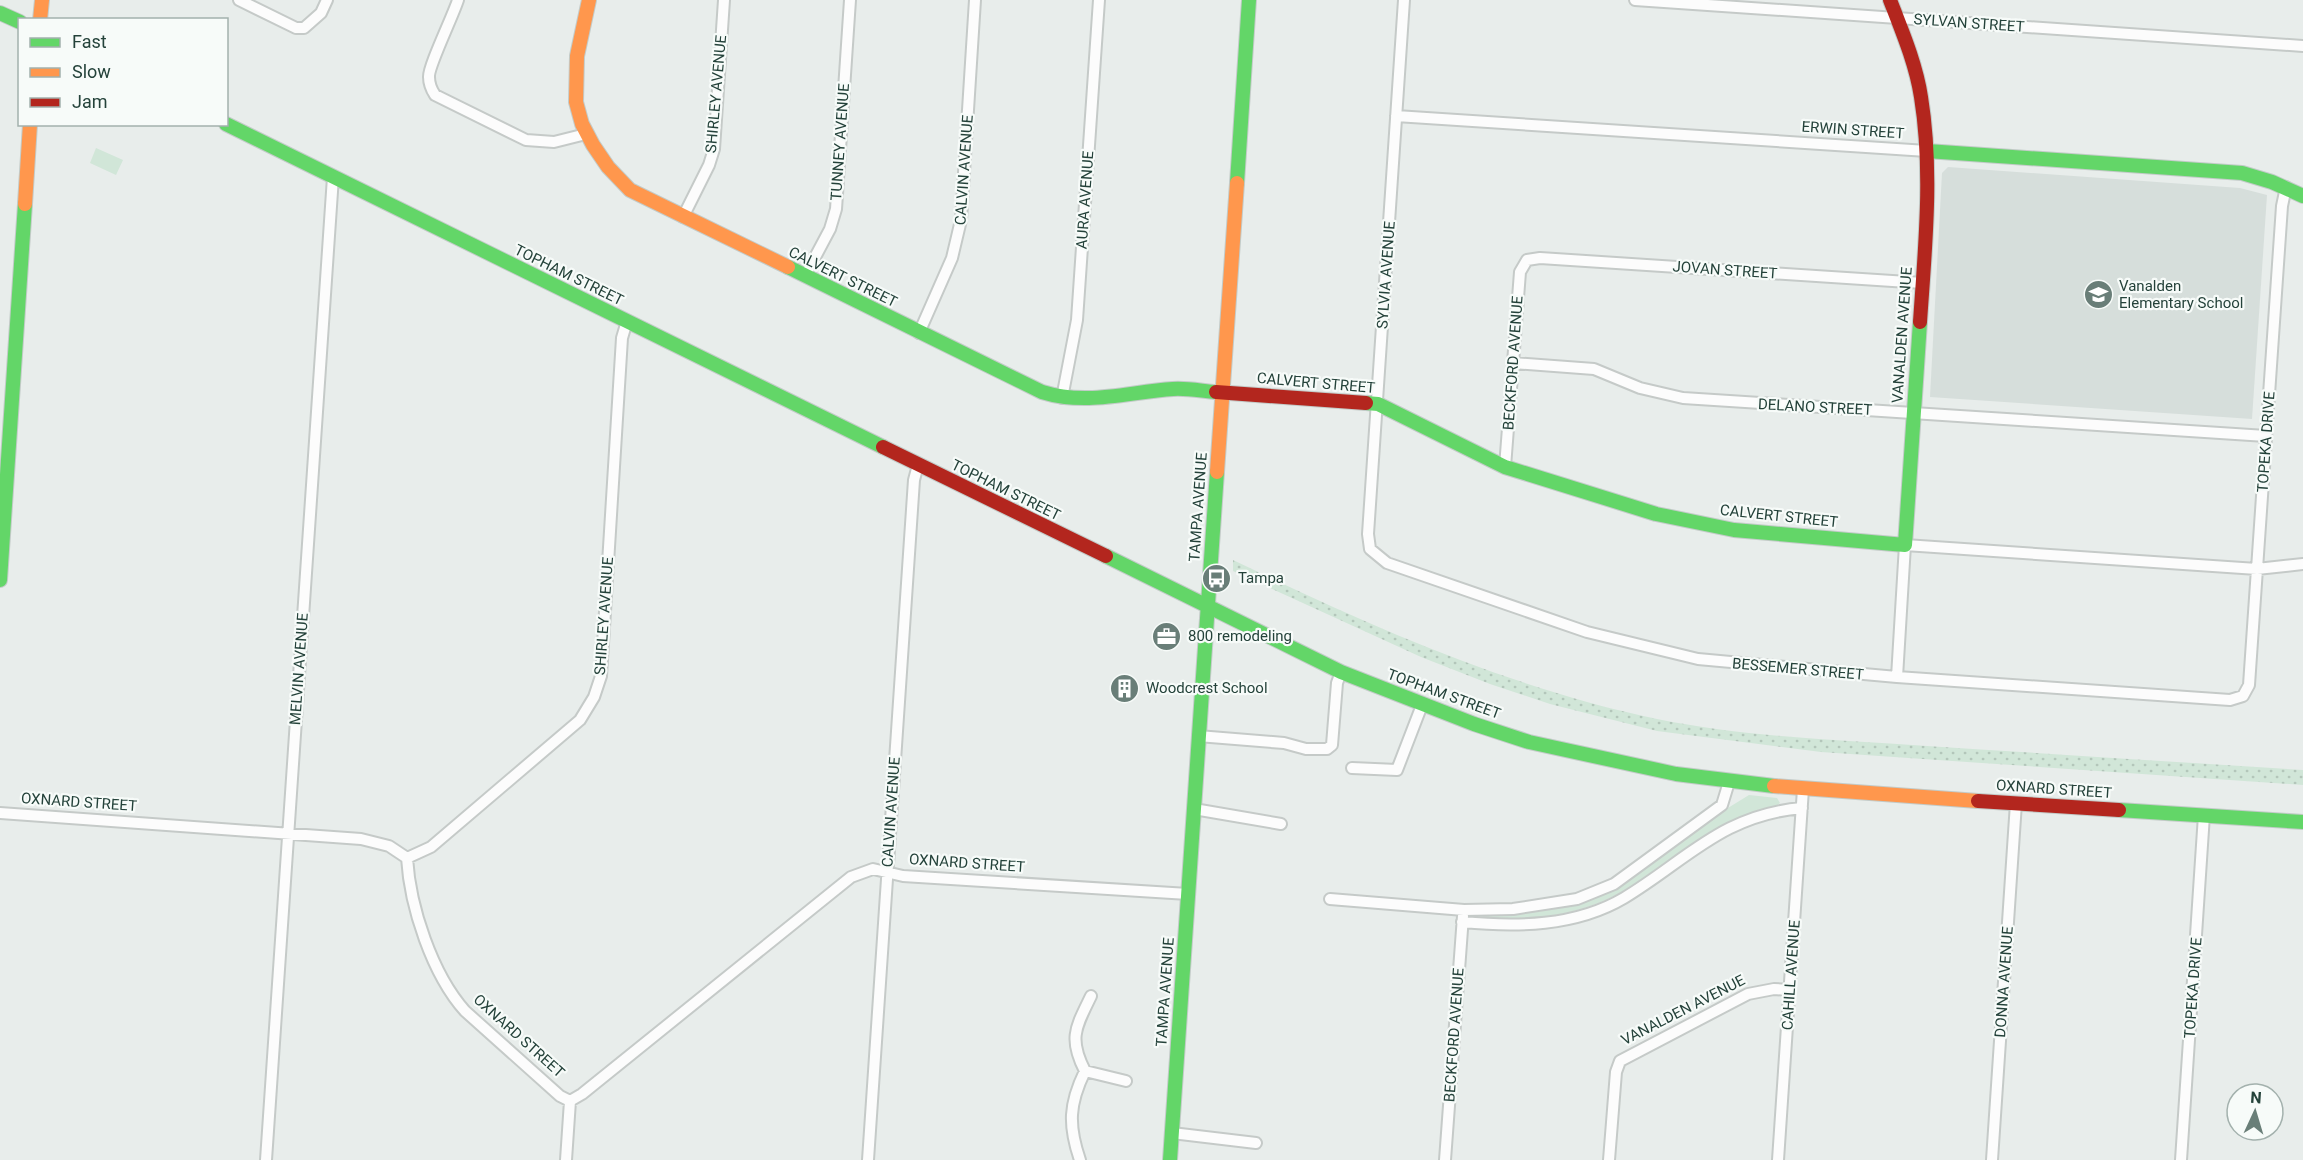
<svg xmlns="http://www.w3.org/2000/svg" width="2303" height="1160" viewBox="0 0 2303 1160" font-family="Roboto,sans-serif">
	<style>
		.built { fill: #d6dedb }
		.green { fill: #d1e6d8 }
		.garden { fill: url(#garden-dots) }
		.lines { fill: none; stroke-linecap: round; stroke-linejoin: round }
		.street-casing { stroke: #c5cac8; stroke-width: 14 }
		.fast-casing { stroke: #c3cbc8; stroke-width: 16 }
		.slow-casing { stroke: #c3cbc8; stroke-width: 16 }
		.jam-casing { stroke: #c3cbc8; stroke-width: 16 }
		.street { stroke: #fcfcfc; stroke-width: 10 }
		.fast { stroke: #63d668; stroke-width: 14 }
		.slow { stroke: #ff974d; stroke-width: 14 }
		.jam { stroke: #b3261e; stroke-width: 14 }
		.labels { text-anchor: middle; dominant-baseline: central; stroke-width: 4.5; stroke-linejoin: round; paint-order: stroke }
		.street-label { font-size: 15px; fill: #24423a; stroke: #f7fbf9 }
		.poi-label { font-size: 15px; fill: #24423a; stroke: #f7fbf9; text-anchor: start }
	</style>
	<defs>
		<pattern id="garden-dots" width="8" height="8" patternUnits="userSpaceOnUse" patternTransform="scale(1.5)"><rect width="8" height="8" fill="#d1e6d8"/><path d="M2 2h.1M6 6h.1" fill="none" stroke="#b3c6ba" stroke-width="1.8" stroke-linecap="round"/></pattern>
	</defs>
	<rect width="100%" height="100%" fill="#e8edeb"/>
	<path class="built" d="M1948,167L2240,188L2267,195L2252,419L1930,397L1942,173Z"/>
	<path class="green" d="M96,148L123,160L116,175L90,163Z
		M1749,795L1777,798L1780,803C1771,812 1739,816 1725,824C1689,842 1659,869 1625,890C1580,916 1534,921 1483,918L1482,914L1544,911L1572,904Z"/>
	<path class="garden" d="M1233,560C1370,626 1507,687 1657,719C1745,737 1837,740 1927,746C2052,754 2178,762 2303,770V785L1821,752L1657,731L1550,704L1490,684L1421,657L1233,571Z"/>
	<g class="lines">
		<defs>
			<path id="street" d="M239,0L296,28H304L321,13L327,0
				M458,0C453,16 428,67 429,77C429,84 431,89 435,95L526,140L554,142L586,134
				M1404,0L1368,534L1370,549L1387,563L1587,632L1698,659L1897,677L2230,700L2243,696L2249,685L2282,206L2286,187
				M1635,0L2303,46
				M1396,116L1927,151
				M683,217L709,165L714,149L724,0
				M805,276L830,229L836,209L850,0
				M919,333L952,258L961,220L975,0
				M1513,363L1594,369L1640,388L1683,398L2266,436
				M1062,398L1077,320L1099,0
				M1505,467L1520,272L1527,260L1540,258L1923,283
				M1897,677L1905,545L2257,569L2303,564
				M1198,736L1284,743L1306,749H1327L1332,745L1337,683L1341,672
				M1352,768L1397,770L1422,705
				M1194,809L1281,824
				M0,813L361,839L389,846L407,858C410,907 432,974 465,1011L560,1096L570,1101
				M407,858L431,847L580,720L594,697L601,676L622,338L627,321
				M1330,899L1464,910L1513,909L1577,899L1614,884L1722,805L1729,782
				M1462,922C1516,927 1575,927 1624,898C1687,860 1722,815 1802,808
				M1085,1071L1126,1081
				M570,1101L582,1094L851,877L873,869L903,876L1188,894
				M1172,1133L1256,1143
				M266,1160L333,177
				M566,1160L570,1101
				M868,1160L914,480L918,465
				M1080,1160C1068,1125 1069,1104 1085,1071C1068,1038 1076,1027 1091,996
				M1445,1160L1463,916
				M1609,1160L1616,1072L1620,1061L1748,994L1774,989L1790,990
				M1778,1160L1803,789
				M1992,1160L2016,803
				M2181,1160L2204,815"/>
			<path id="fast" d="M0,13L20,22
				M226,124L883,447
				M1927,151L2242,173L2272,182L2303,196
				M1237,183L1249,0
				M788,267L1042,392C1087,406 1128,392 1173,389C1187,388 1202,391 1216,392
				M1366,403L1378,404L1505,467L1656,514L1734,530L1905,545L1920,322
				M1106,556L1341,672L1474,724L1529,742L1676,774L1774,786
				M0,580L25,204
				M2119,810L2303,822
				M1170,1160L1217,472"/>
			<path id="slow" d="M589,0L577,56L576,102L582,124L593,145L608,167L630,190L788,267
				M40,20L42,0
				M25,204L30,124
				M1217,472L1237,183
				M1774,786L1978,801"/>
			<path id="jam" d="M1890,0C1902,31 1916,64 1921,97C1933,171 1925,248 1920,322
				M1216,392L1366,403
				M883,447L1106,556
				M1978,801L2119,810"/>
		</defs>
		<use href="#street" class="street-casing"/>
		<use href="#fast" class="fast-casing"/>
		<use href="#slow" class="slow-casing"/>
		<use href="#jam" class="jam-casing"/>
		<use href="#street" class="street"/>
		<use href="#fast" class="fast"/>
		<use href="#slow" class="slow"/>
		<use href="#jam" class="jam"/>
	</g>
	<defs>
		<symbol id="school-disc" viewBox="-11 -11 22 22"><circle r="9.5" fill="#697e78" stroke="#f7fbf9"/><path d="M0-5L7-2L0 1L-7-2ZM-4 1L0 2.5L4 1V4Q0 6-4 4Z" fill="#fff"/></symbol>
		<symbol id="bus-disc" viewBox="-11 -11 22 22"><circle r="9.5" fill="#697e78" stroke="#f7fbf9"/><path d="M-5-6H5V4H4V6H2V4H-2V6H-4V4H-5ZM-3.5-4V0h7V-4ZM-3.5 1.2v1.5H-2V1.2ZM2 1.2v1.5H3.5V1.2Z" fill="#fff"/></symbol>
		<symbol id="office-disc" viewBox="-11 -11 22 22"><circle r="9.5" fill="#697e78" stroke="#f7fbf9"/><path d="M-6-3h4V-5.5h4V-3h4V5H-6ZM-1-4.5V-3h2v-1.5ZM-6 0V1H6V0Z" fill="#fff"/></symbol>
		<symbol id="building-disc" viewBox="-11 -11 22 22"><circle r="9.5" fill="#697e78" stroke="#f7fbf9"/><path d="M-4-6H4V6H1V3H-1V6H-4ZM-2.5-4.3h1.7v1.8h-1.7ZM.8-4.3h1.7v1.8H.8ZM-2.5-1h1.7V.8h-1.7ZM.8-1h1.7V.8H.8Z" fill="#fff"/></symbol>
	</defs>
	<g fill-rule="evenodd">
		<use href="#school-disc" x="2082" y="278" width="33" height="33"/>
		<use href="#bus-disc" x="1200" y="562" width="33" height="33"/>
		<use href="#office-disc" x="1150" y="620" width="33" height="33"/>
		<use href="#building-disc" x="1108" y="672" width="33" height="33"/>
	</g>
	<g class="labels">
		<g class="street-label">
			<text transform="translate(1969 23) rotate(4)">SYLVAN STREET</text>
			<text transform="translate(716 94) rotate(-85)">SHIRLEY AVENUE</text>
			<text transform="translate(1853 130) rotate(4)">ERWIN STREET</text>
			<text transform="translate(840 142) rotate(-86)">TUNNEY AVENUE</text>
			<text transform="translate(964 170) rotate(-86)">CALVIN AVENUE</text>
			<text transform="translate(1085 200) rotate(-86)">AURA AVENUE</text>
			<text transform="translate(1725 270) rotate(4)">JOVAN STREET</text>
			<text transform="translate(569 275) rotate(26)">TOPHAM STREET</text>
			<text transform="translate(1386 275) rotate(-86)">SYLVIA AVENUE</text>
			<text transform="translate(843 277) rotate(26)">CALVERT STREET</text>
			<text transform="translate(1902 335) rotate(-86)">VANALDEN AVENUE</text>
			<text transform="translate(1513 363) rotate(-86)">BECKFORD AVENUE</text>
			<text transform="translate(1316 383) rotate(5)">CALVERT STREET</text>
			<text transform="translate(1815 407) rotate(3)">DELANO STREET</text>
			<text transform="translate(2266 442) rotate(-86)">TOPEKA DRIVE</text>
			<text transform="translate(1006 490) rotate(26)">TOPHAM STREET</text>
			<text transform="translate(1198 507) rotate(-86)">TAMPA AVENUE</text>
			<text transform="translate(1779 516) rotate(6)">CALVERT STREET</text>
			<text transform="translate(604 616) rotate(-86)">SHIRLEY AVENUE</text>
			<text transform="translate(299 669) rotate(-86)">MELVIN AVENUE</text>
			<text transform="translate(1798 669) rotate(5)">BESSEMER STREET</text>
			<text transform="translate(1444 694) rotate(20)">TOPHAM STREET</text>
			<text transform="translate(2054 789) rotate(4)">OXNARD STREET</text>
			<text transform="translate(79 802) rotate(4)">OXNARD STREET</text>
			<text transform="translate(891 812) rotate(-86)">CALVIN AVENUE</text>
			<text transform="translate(967 863) rotate(4)">OXNARD STREET</text>
			<text transform="translate(1791 975) rotate(-86)">CAHILL AVENUE</text>
			<text transform="translate(2004 982) rotate(-86)">DONNA AVENUE</text>
			<text transform="translate(2193 988) rotate(-86)">TOPEKA DRIVE</text>
			<text transform="translate(1165 992) rotate(-86)">TAMPA AVENUE</text>
			<text transform="translate(1683 1010) rotate(-27)">VANALDEN AVENUE</text>
			<text transform="translate(1454 1035) rotate(-86)">BECKFORD AVENUE</text>
			<text transform="translate(519 1036) rotate(42)">OXNARD STREET</text>
		</g>
		<g class="poi-label">
			<text x="2119" y="286">Vanalden<tspan x="2119" dy="17">Elementary School</tspan></text>
			<text x="1238" y="578">Tampa</text>
			<text x="1188" y="636">800 remodeling</text>
			<text x="1146" y="688">Woodcrest School</text>
		</g>
	</g>
	<rect x="18" y="18" width="210" height="108" fill="#f7fbf9" stroke="#a3b1ad" stroke-width="1.5"/>
	<rect x="30" y="38" width="30" height="9" fill="#63d668" stroke="#a3b1ad" stroke-width="1.5"/>
	<text x="72" y="48" font-size="18" fill="#24423a">Fast</text>
	<rect x="30" y="68" width="30" height="9" fill="#ff974d" stroke="#a3b1ad" stroke-width="1.5"/>
	<text x="72" y="78" font-size="18" fill="#24423a">Slow</text>
	<rect x="30" y="98" width="30" height="9" fill="#b3261e" stroke="#a3b1ad" stroke-width="1.5"/>
	<text x="72" y="108" font-size="18" fill="#24423a">Jam</text>
	<g transform="translate(2255 1112) rotate(4)"><circle r="28" fill="#f7fbf9" stroke="#a3b1ad" stroke-width="1.5"/>
	<path d="M0-4.5L10 22L0 15L-10 22Z" fill="#697e78"/>
	<text y="-9" font-size="16" font-weight="bold" text-anchor="middle" fill="#24423a">N</text>
	</g>
</svg>
